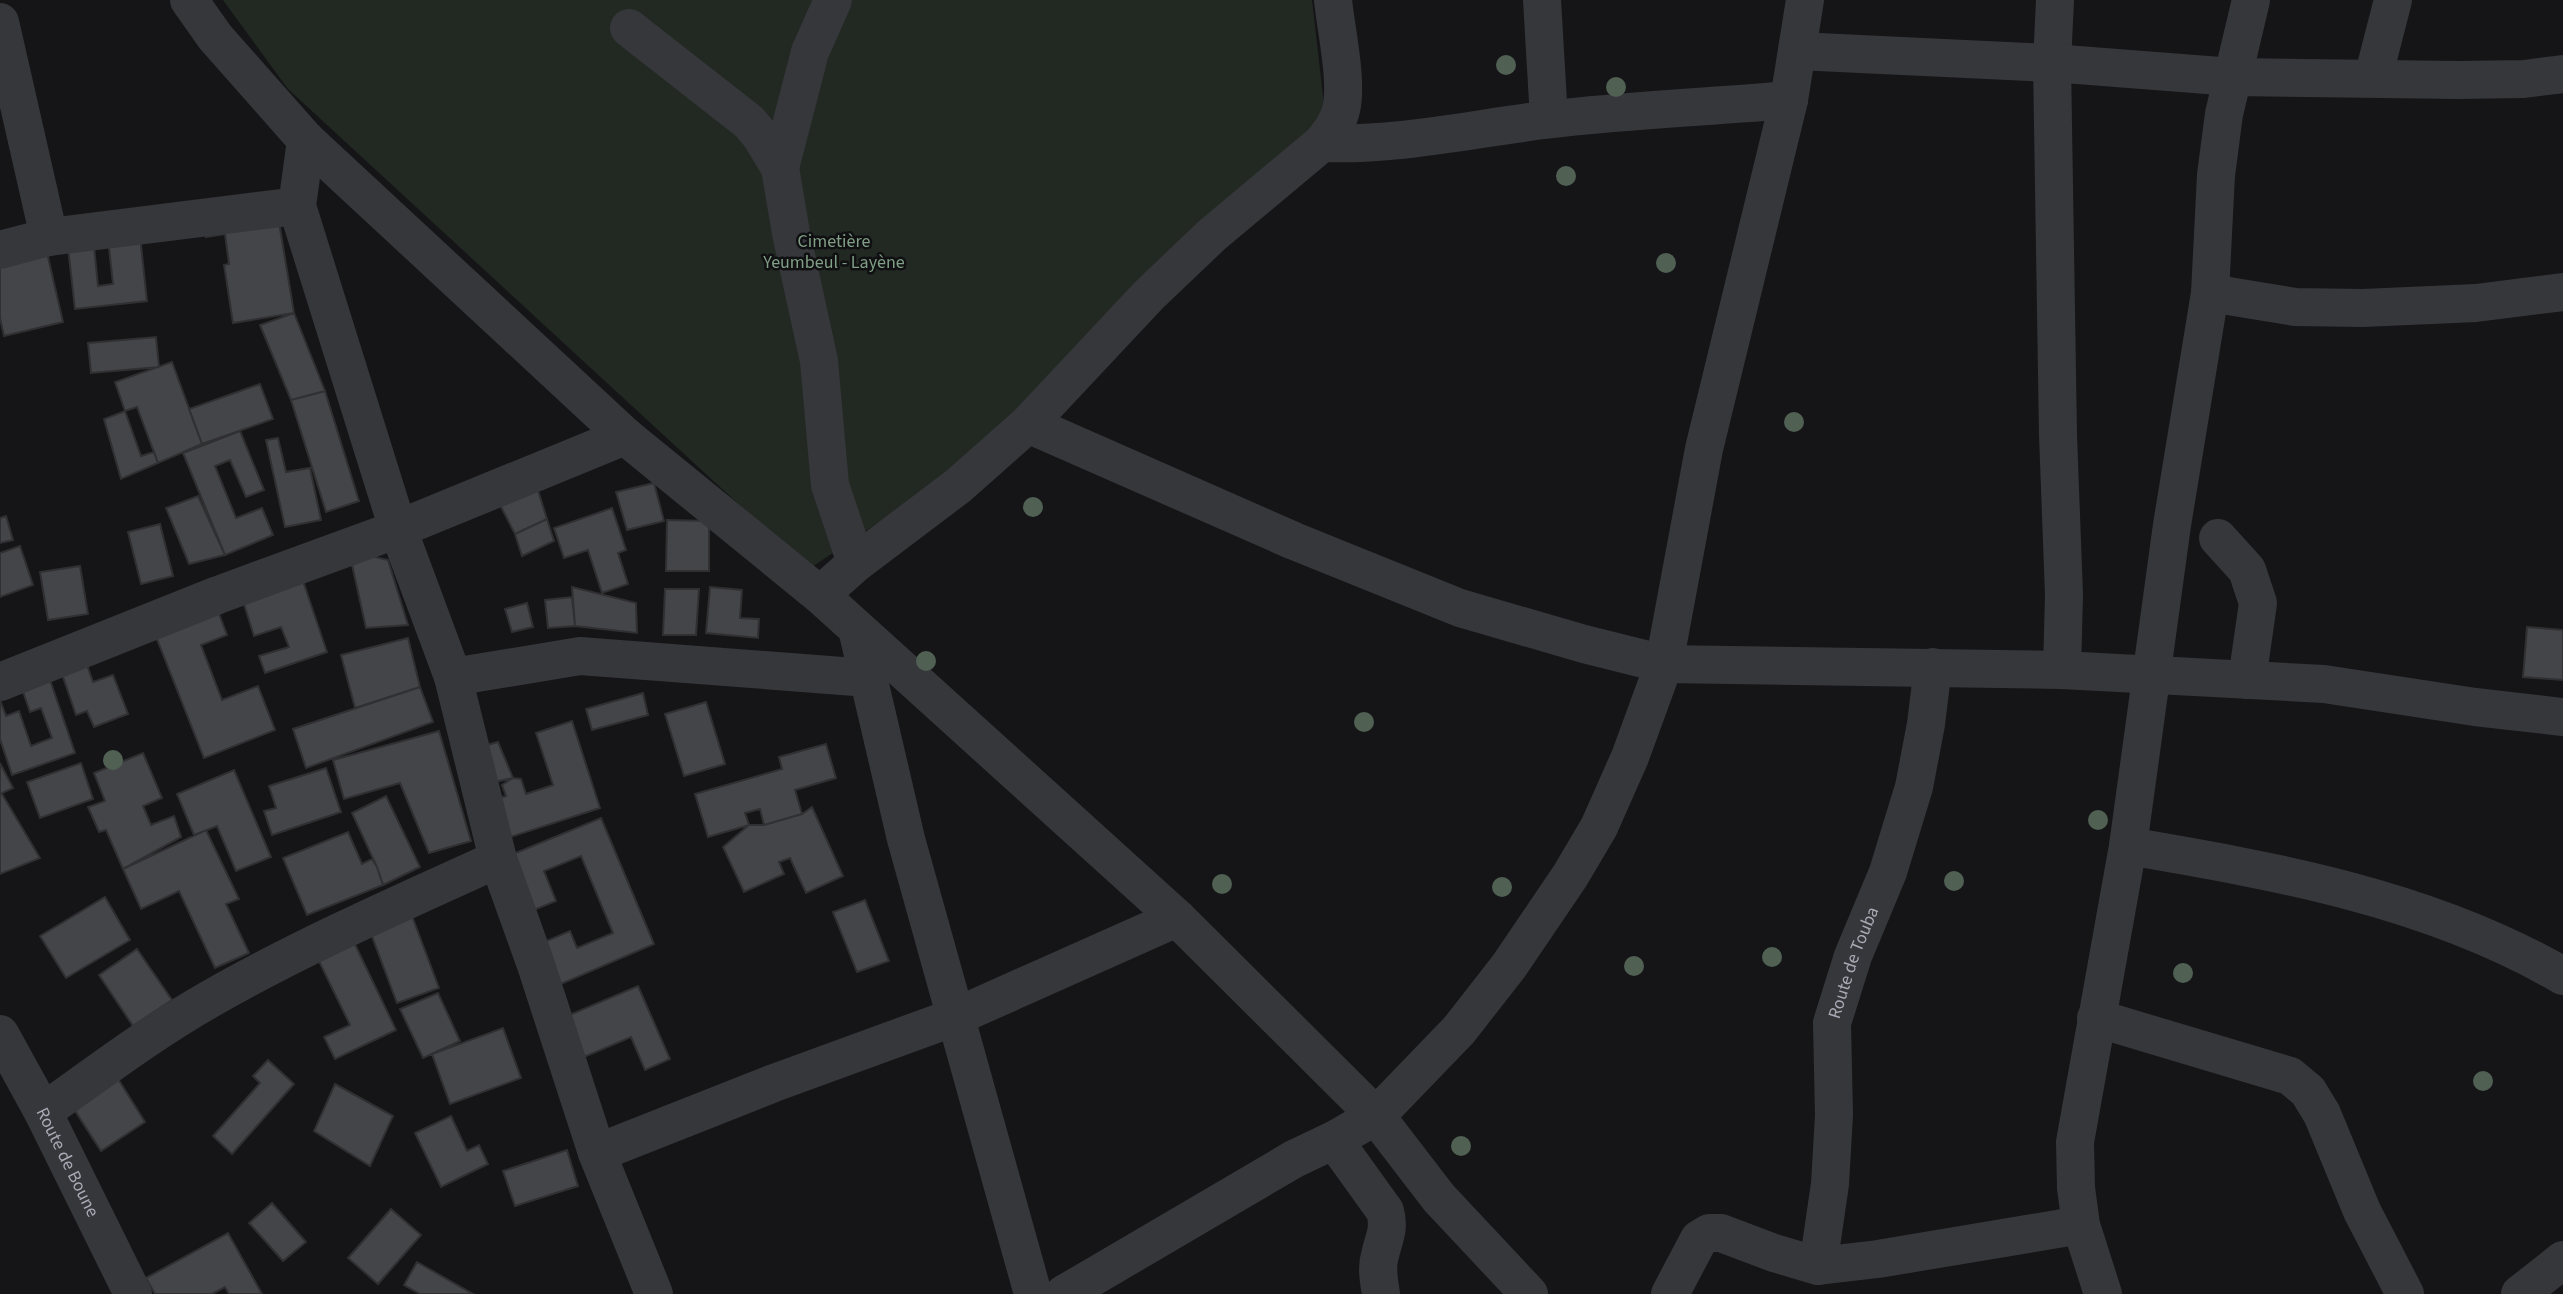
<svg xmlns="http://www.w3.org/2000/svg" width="2563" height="1294" viewBox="0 0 2563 1294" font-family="'Source Sans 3',sans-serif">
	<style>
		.green { fill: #222923 }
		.building { fill: #444549; stroke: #302f32; stroke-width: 2 }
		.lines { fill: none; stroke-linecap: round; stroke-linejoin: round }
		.minor { stroke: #36373b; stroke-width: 38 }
		.tree { fill: #506154 }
		.labels { text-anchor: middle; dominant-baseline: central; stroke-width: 5; stroke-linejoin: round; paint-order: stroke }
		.park-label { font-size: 18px; fill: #819f86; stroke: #101012 }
		.street-label { font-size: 18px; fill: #a8abb5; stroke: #101012 }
	</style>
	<rect width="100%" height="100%" fill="#151517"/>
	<path class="green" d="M223,0H1312L1327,131L1027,423L809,569L288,89Z"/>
	<path class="building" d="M278,216L294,313L233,323L224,265L229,264L225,234L206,237L205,227Z
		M93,236L98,286L113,284L108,239L140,236L147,301L75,309L67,239Z
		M45,244L63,322L4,336L0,318V254Z
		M294,313L325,391L291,400L260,325Z
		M156,337L159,367L91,373L88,343Z
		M172,362L202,444L158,463L137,407L125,411L115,382Z
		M260,384L273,419L202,444L189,409Z
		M325,391L359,501L326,512L291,400Z
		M125,411L141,456L154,452L158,463L121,479L104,419Z
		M240,431L264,490L246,497L230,460L215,466L236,518L262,508L273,535L225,555L183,453Z
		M278,438L286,472L310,468L321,520L285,527L266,440Z
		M535,481L547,519L515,534L496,497Z
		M654,483L664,521L627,530L616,492Z
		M198,496L225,555L189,564L166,508Z
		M612,508L626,550L618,553L628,584L602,593L588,550L564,558L554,528Z
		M6,516L13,540L0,543V518Z
		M547,519L554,541L522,556L515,534Z
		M667,520L709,521V571H666Z
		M160,524L173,576L141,584L128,532Z
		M20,546L33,585L0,597V553Z
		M349,551L388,560L408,625L366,628Z
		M80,566L88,614L48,620L40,572Z
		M303,581L327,652L265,673L259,656L289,647L281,627L254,636L243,601Z
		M572,587L636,603L637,633L575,626Z
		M710,587L742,590L740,618L759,619L758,638L706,633Z
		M665,589H699L696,635H663Z
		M572,597L575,626L548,628L545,600Z
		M527,603L533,627L512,632L505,609Z
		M216,606L227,635L201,645L222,700L258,686L275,730L204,758L153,629Z
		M2527,627L2563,630V680L2523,677Z
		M408,638L420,687L355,708L341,655Z
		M87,665L93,682L113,675L128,714L94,727L87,711L76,715L62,674Z
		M48,674L75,753L12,775L0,739V700L6,716L19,711L31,746L52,738L41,708L30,712L20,683Z
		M420,687L433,722L306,768L293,729Z
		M643,693L648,715L592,730L586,709Z
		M706,702L725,764L684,776L665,714Z
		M572,721L600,808L498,841L485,802L506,796L502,785L513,778L521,779L526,794L553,785L536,733Z
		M439,731L471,841L429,853L400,783L344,799L333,760Z
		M498,742L513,778L485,784L476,748Z
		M826,744L836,778L795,790L802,814L764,825L760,809L745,813L749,825L708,837L695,794L782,769L779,757Z
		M143,753L162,798L143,806L151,825L174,816L181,837L123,869L106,830L99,832L88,807L105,801L94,773Z
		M0,763L13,788L0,794Z
		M81,763L93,799L40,818L27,782Z
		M326,768L341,812L272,835L264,811L276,808L269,786Z
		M234,770L271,857L236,871L217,826L194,835L177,794Z
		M0,794H2L40,858L0,874Z
		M386,796L420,867L383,885L377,867L352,813Z
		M812,807L843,876L806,893L790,858L779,862L784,874L744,892L723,847L749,825H764L802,814Z
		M601,818L654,944L554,987L537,945L570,931L577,948L613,933L581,856L544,871L556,901L529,912L506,857Z
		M206,830L239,899L226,904L249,953L215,968L179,891L141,909L123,869Z
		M348,832L362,864L372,859L377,867L383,885L307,915L283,858Z
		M105,897L130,940L66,978L40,936Z
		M865,900L889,961L857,972L833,912Z
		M412,916L439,988L397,1003L370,931Z
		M352,938L396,1030L335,1059L324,1037L350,1025L316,955Z
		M137,949L172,1000L133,1026L99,975Z
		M638,986L670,1059L645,1070L631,1037L584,1057L567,1016Z
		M438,993L460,1041L423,1058L400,1009Z
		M503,1028L521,1078L450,1104L432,1054Z
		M268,1060L294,1084L232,1154L213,1136L260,1083L253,1076Z
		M115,1074L145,1122L101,1151L70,1103Z
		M335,1084L393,1116L370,1166L314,1131Z
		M451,1116L467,1151L479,1145L488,1164L441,1187L415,1133Z
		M567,1150L578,1186L515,1206L503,1171Z
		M272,1203L306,1242L283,1261L249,1223Z
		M391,1209L421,1235L378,1284L348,1258Z
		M228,1233L262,1294H229L225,1287L212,1294H155L146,1278Z
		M417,1262L473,1294H420L404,1285Z"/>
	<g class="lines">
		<g class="minor">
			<path d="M189,0L215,37L306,140L625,436L820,595L1177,918L1376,1116L1439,1198L1529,1294"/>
			<path d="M1542,0L1549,119"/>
			<path d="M2055,0L2052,63L2058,435L2064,595L2062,670"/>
			<path d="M0,22L49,237"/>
			<path d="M629,28L749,122L760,135L780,168L791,233L819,361L830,485L856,563"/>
			<path d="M1797,51L2052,63L2233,77L2458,80L2524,79L2563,74"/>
			<path d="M2373,78L2393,0"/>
			<path d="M306,140L297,206L398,529L453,677L498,859L536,965L597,1153L654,1294"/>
			<path d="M1322,143C1397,146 1471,129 1545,120C1626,110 1708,107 1789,100"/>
			<path d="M780,168L810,52L833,0"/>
			<path d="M0,250L49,237L297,206"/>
			<path d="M2210,293L2295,307L2363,308L2476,303L2563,292"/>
			<path d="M1028,424L1294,541L1460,608L1584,644L1664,664L2062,670L2324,684L2475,707L2563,717"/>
			<path d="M2218,538L2247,570L2258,603L2247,680"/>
			<path d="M820,595L856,563L958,486L1028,424L1149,295L1212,235L1322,143C1330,133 1338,123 1341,110C1348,82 1336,30 1333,0"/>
			<path d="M857,629L906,839L1033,1294"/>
			<path d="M453,677L580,656L868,678"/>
			<path d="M0,682L218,595L398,529L625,436"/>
			<path d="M2128,846C2276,871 2431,899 2563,976"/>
			<path d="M2096,1018L2290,1076L2308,1091L2322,1114L2362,1211L2405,1294"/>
			<path id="s1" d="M0,1034L43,1112L133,1294"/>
			<path d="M43,1112C98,1073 152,1032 210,999C303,946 401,903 498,859"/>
			<path d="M1334,1140L1385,1211C1390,1229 1384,1238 1380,1255C1376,1268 1379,1281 1381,1294"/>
			<path d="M597,1153L774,1083L955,1017L1177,918"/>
			<path id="s2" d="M1818,1266L1830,1184L1834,1115L1832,1023L1853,956L1888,872L1914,787L1926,724L1933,667"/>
			<path d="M1064,1294L1294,1159L1334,1140L1376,1116L1459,1030L1509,966L1570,876L1599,827L1630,757L1664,664L1704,449L1789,100L1805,0"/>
			<path d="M1670,1294L1699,1239L1709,1233H1721L1774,1253L1818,1266L1878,1259L2081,1225"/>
			<path d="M2103,1294L2081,1225L2076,1188L2075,1142L2128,846L2172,525L2210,293L2216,175L2224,114L2251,0"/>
			<path d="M2520,1294L2563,1260"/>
		</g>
	</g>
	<g class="tree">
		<circle cx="1506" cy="65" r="10"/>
		<circle cx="1616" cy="87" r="10"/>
		<circle cx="1566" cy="176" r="10"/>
		<circle cx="1666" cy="263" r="10"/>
		<circle cx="1794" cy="422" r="10"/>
		<circle cx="1033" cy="507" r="10"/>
		<circle cx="926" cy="661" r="10"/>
		<circle cx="1364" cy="722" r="10"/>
		<circle cx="113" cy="760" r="10"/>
		<circle cx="2098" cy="820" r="10"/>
		<circle cx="1954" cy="881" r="10"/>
		<circle cx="1222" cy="884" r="10"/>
		<circle cx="1502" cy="887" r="10"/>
		<circle cx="1772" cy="957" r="10"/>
		<circle cx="1634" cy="966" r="10"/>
		<circle cx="2183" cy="973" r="10"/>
		<circle cx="2483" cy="1081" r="10"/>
		<circle cx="1461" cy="1146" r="10"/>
	</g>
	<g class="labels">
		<g class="park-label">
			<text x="834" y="241">Cimetière<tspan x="834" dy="21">Yeumbeul - Layène</tspan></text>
		</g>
		<g class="street-label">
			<text stroke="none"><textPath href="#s2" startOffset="308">Route de Touba</textPath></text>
			<text stroke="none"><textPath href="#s1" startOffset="145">Route de Boune</textPath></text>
		</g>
	</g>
</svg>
